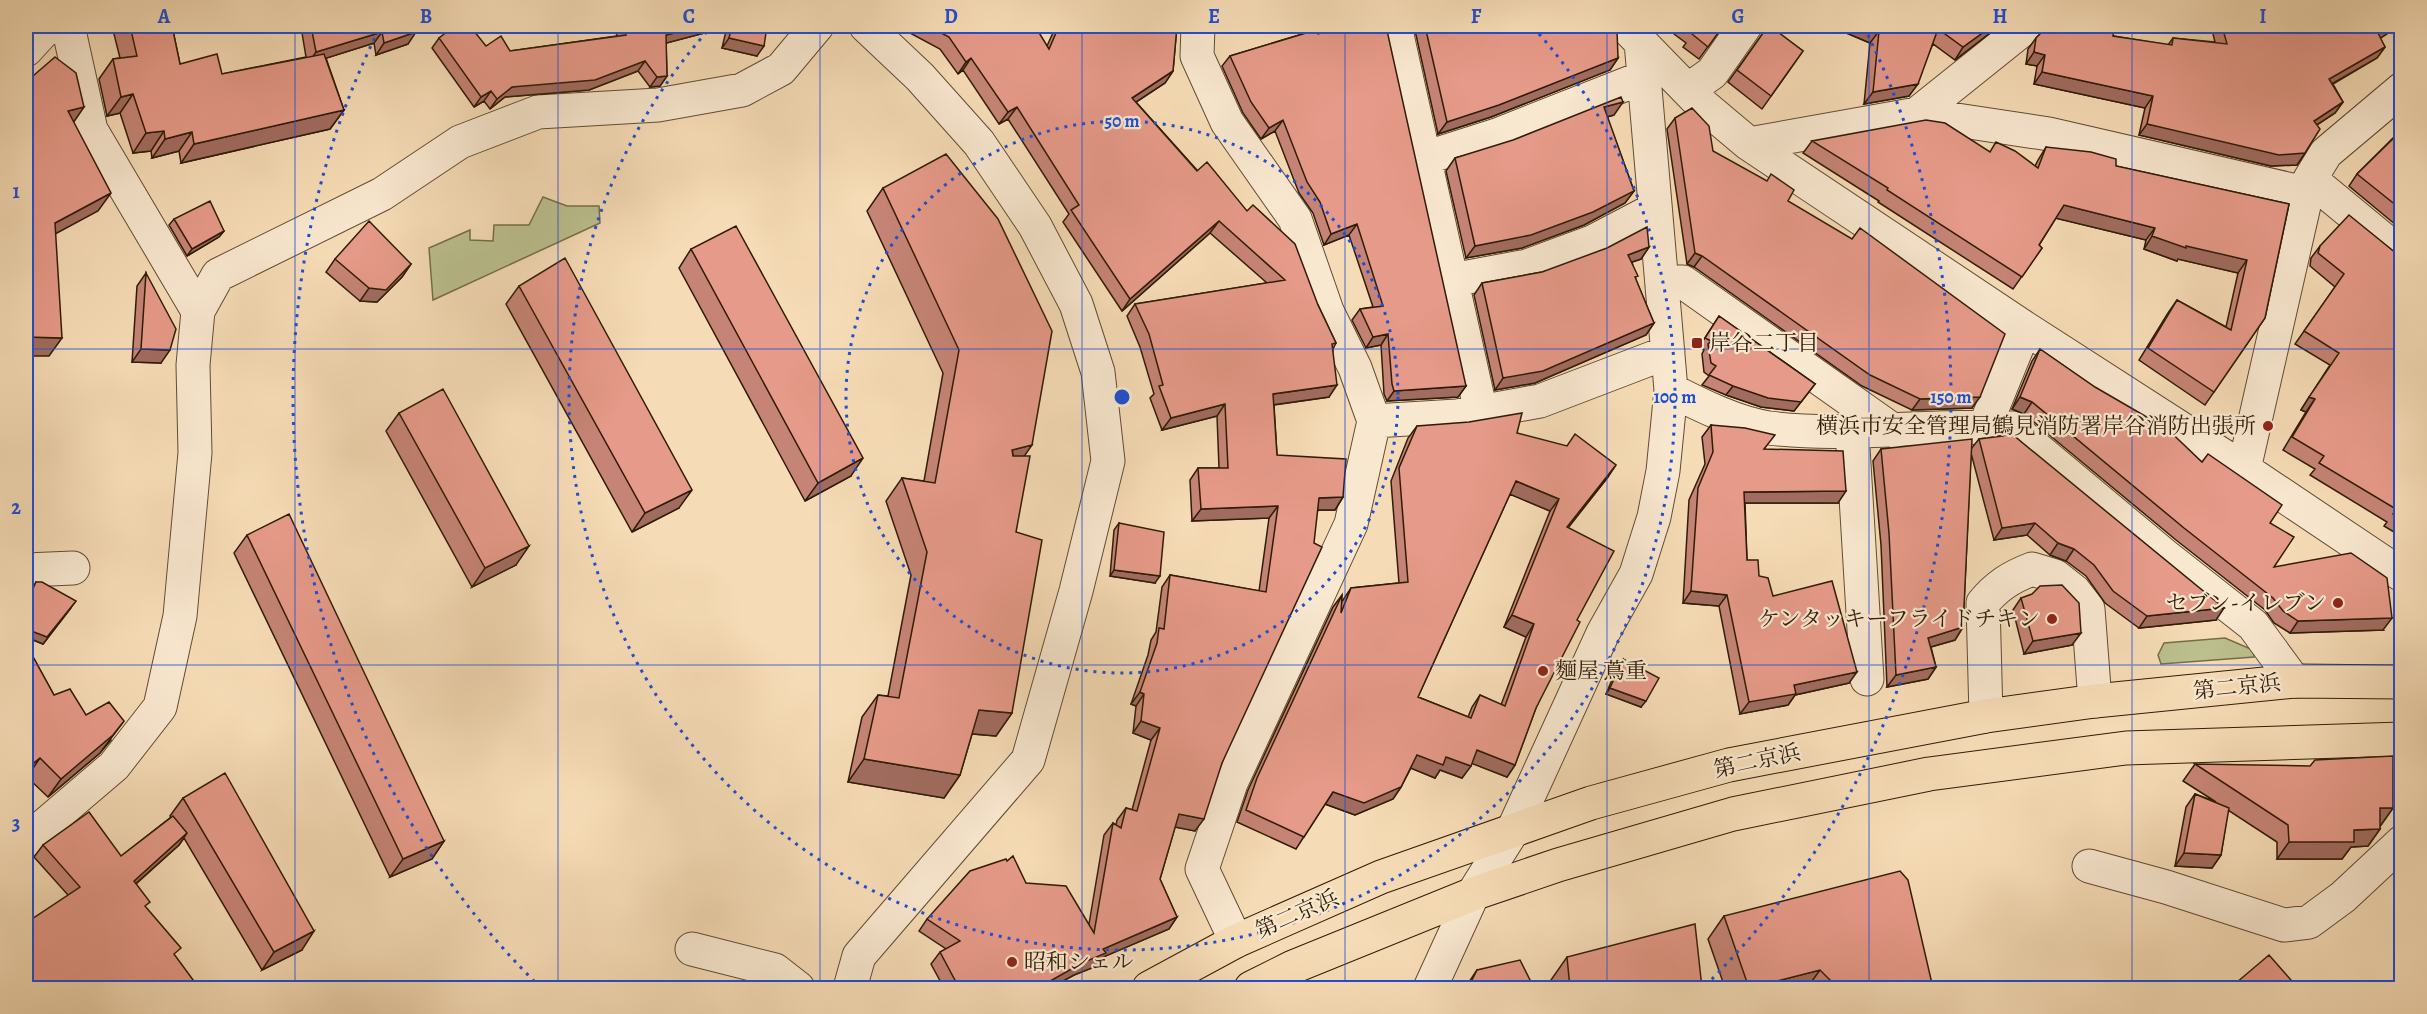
<svg xmlns="http://www.w3.org/2000/svg" width="2427" height="1014" viewBox="0 0 2427 1014" font-family="Alegreya,'Noto Serif JP',serif">
	<style>
		.green { fill: #bbc08e; stroke: #756e4a; stroke-width: 1.5 }
		.lines { fill: none; stroke-linecap: round; stroke-linejoin: round }
		.minor-casing { stroke: #614c33; stroke-width: 35 }
		.highway-casing { stroke: #2f1c07; stroke-width: 35 }
		.minor { stroke: #f9e8d0; stroke-width: 33 }
		.highway { stroke: #f6dcb6; stroke-width: 33 }
		.wall { fill: #c68476; stroke: #2f1c07; stroke-width: 1.5; fill-rule: evenodd }
		.shaded-wall { fill: #a16c60; stroke: #2f1c07; stroke-width: 1.5 }
		.building { fill: #e69a89; stroke: #2f1c07; stroke-width: 1.5; fill-rule: evenodd }
		.grid { fill: none; stroke: #1d4ed8; stroke-width: 1.5; stroke-opacity: 0.55 }
		.ring { fill: none; stroke: #1d4ed8; stroke-width: 3; stroke-dasharray: 3 6 }
		.poi-dot { fill: #8f2418; stroke: #f9e8d0; stroke-width: 2 }
		.labels { text-anchor: middle; dominant-baseline: central; stroke-width: 4.5; stroke-linejoin: round; paint-order: stroke }
		.poi-label { font-size: 22px; fill: #2f1c07; stroke: #f9e8d0; text-anchor: start }
		.street-label { font-size: 22px; fill: #2f1c07; stroke: #f9e8d0 }
		.centre { fill: #1d4ed8; stroke: #f9e8d0; stroke-width: 3 }
		.ring-label { font-size: 18px; text-anchor: middle; font-weight: bold; fill: #1d4ed8; stroke: #f9e8d0; stroke-width: 4.5; stroke-linejoin: round; paint-order: stroke }
		.neatline { fill: none; stroke: #1d4ed8; stroke-width: 2 }
		.grid-label { font-size: 20px; text-anchor: middle; font-weight: bold; fill: #1d4ed8 }
	</style>
	<rect width="100%" height="100%" fill="#f6dcb6"/>
	<filter id="stains"><feTurbulence type="fractalNoise" baseFrequency=".00333" numOctaves="4"/><feColorMatrix values="0 0 0 0 .2 0 0 0 0 .09 0 0 0 0 .02 0 0 0 .5 -.17"/></filter>
	<radialGradient id="worn" r=".72"><stop offset=".6" stop-color="#630" stop-opacity="0"/><stop offset="1" stop-color="#630" stop-opacity=".3"/></radialGradient>
	<path class="green" d="M543,197L567,206H599L600,223L433,300L429,248L470,230V240L493,241L494,225H529Z
		M2225,638L2253,650L2254,657L2161,664L2158,655L2164,643Z"/>
	<g class="lines">
		<defs>
			<path id="minor" d="M68,26L91,130L198,311
				M1198,26L1197,56L1227,122L1295,219L1327,311L1355,368L1374,421L1351,524L1231,783L1202,869L1236,941
				M1395,26L1481,412
				M1625,26L1699,102L1749,144L2025,328L2244,469L2402,575
				M26,50L48,26
				M1688,90L1712,73L1745,26
				M1917,114L2027,26
				M1749,144L1917,114L2049,134L2305,193
				M1425,158L1497,135L1644,77
				M2310,179L2402,255
				M1452,280L1527,266L1592,242L1655,209
				M1662,281L1683,282L1894,431
				M1671,390C1700,405 1736,423 1769,428C1850,438 1931,423 2012,428L2164,555L2253,625L2294,681
				M1374,421L1457,416L1540,401L1668,352
				M1985,426L2025,328
				M1852,431L1867,679
				M2244,469L2310,179L2326,153L2402,89
				M26,570L73,568
				M1986,716L1983,603C1997,586 2011,577 2032,569L2055,576L2074,591L2088,609L2095,701
				M26,841L114,766L160,707L180,616L195,453L193,365L198,311L218,275L382,194L460,142L538,112L658,105L742,90L781,69L817,26
				M2089,866L2166,887L2284,925L2309,922L2343,897L2402,842
				M692,949L775,970L798,988
				M850,988L859,956L1028,760L1076,591L1108,461L1098,372L1076,304L1035,226L979,143L920,77L866,26
				M1430,988L1473,894L1513,830L1603,633L1636,574L1654,517L1663,471L1671,390L1641,42"/>
			<path id="highway" d="M1149,988L1236,941L1381,877L1591,803L1729,765L1986,716L2095,701L2294,681L2402,682
				M1251,988L1293,967L1473,894L1558,865L1733,814L1929,774L2126,748L2402,739"/>
		</defs>
		<use href="#minor" class="minor-casing"/>
		<use href="#highway" class="highway-casing"/>
		<use href="#minor" class="minor"/>
		<use href="#highway" class="highway"/>
	</g>
	<path class="wall" d="M112,26H172L180,64L222,74L306,57L302,33L307,26H414L408,44L376,55L374,43L326,58L344,110L330,129L181,163L179,151L152,158L151,151L133,153L120,113L107,116L99,79L113,59L120,58Z
		M615,26H767L757,56L722,48L727,27L666,43L667,76L660,86L650,87L638,71L589,90L505,97L490,109L484,101L474,107L432,48L439,38L510,51L617,36Z
		M897,26H1016L1022,33L1047,46L1056,26H1177L1173,71L1165,83L1136,102L1318,305L1336,343L1333,349L1329,397L1274,405L1277,455L1343,497L1335,510H1318L1222,763L1195,831L1175,827L1160,879L1177,917L1169,929L1103,957L1097,966L1074,975L1050,988H944L931,964L940,952L946,949L919,931L927,919L1026,883L1089,924L1104,835L1113,823L1116,825L1117,820L1126,808L1132,810L1151,740L1133,733L1136,706L1131,704L1148,655L1151,640L1156,632L1162,587L1170,575L1259,591L1269,518L1192,521L1190,480L1198,468H1219L1217,416L1162,430L1150,398L1154,394L1140,347L1127,316L1135,304L1267,283L1210,233L1122,311L1063,222L1069,214L1008,119L999,124L963,70L958,74L940,49Z
		M1414,26H1611L1618,58L1610,70L1491,117L1438,134Z
		M1664,26H1723L1699,59L1683,47L1686,43L1670,31Z
		M1768,26L1803,51L1762,109L1728,82Z
		M1830,26H1999L1955,60L1933,44L1909,96L1864,104L1870,43Z
		M2045,26H2114L2113,36L2168,45L2173,38L2215,42L2211,26H2399L2380,38L2385,47L2377,58L2333,84L2343,102L2335,113L2317,125L2305,153L2297,165L2271,166L2139,135L2145,108L2034,84L2037,66L2026,64L2028,49L2036,38L2045,29Z
		M1316,30L1466,386L1458,397L1387,401L1384,394L1381,345L1366,348L1352,320L1360,309L1373,307L1349,235L1324,245L1313,213L1299,193L1275,131L1261,139L1243,113L1222,66L1230,56Z
		M1614,115L1607,117L1634,191L1625,203L1584,225L1522,248L1466,258L1446,171L1455,158Z
		M1675,118L1713,151L1788,201L1972,408L1912,410L1862,386L1694,267L1687,264L1667,129Z
		M2402,125V230L2349,186L2357,174L2401,130L2399,128Z
		M1812,141L1989,152L2035,166L2038,160L2046,147L2116,166L2289,204L2265,318L2205,405L2139,360L2168,313L2177,300L2226,327L2238,273L2178,259L2177,261L2144,249L2146,240L2056,218L2039,245L2042,248L2013,289L1878,202L1879,201L1803,153Z
		M883,188L1024,456L1016,532L1012,713L996,736L972,734L960,775L944,798L848,782L862,717L878,695L888,696L911,575L886,501L902,478L924,481L943,373L867,211Z
		M174,219L224,231L219,237L187,256L169,225Z
		M2320,246L2402,258V537L2384,526L2387,522L2310,475L2315,469L2283,450L2306,412L2301,410L2330,365L2295,344L2335,287L2310,266L2311,258Z
		M1649,247L1641,259L1632,262L1636,280L1654,323L1646,335L1535,383L1495,390L1474,295L1482,283L1542,272Z
		M691,249L851,476L805,501L679,268Z
		M335,259L411,264L402,277L377,302L360,301L326,272Z
		M146,273L161,363L132,362L137,286Z
		M519,286L679,508L632,532L506,304Z
		M1719,316L1815,384L1794,411L1761,407L1726,395L1702,385L1709,376L1704,372L1702,354L1704,350L1699,347Z
		M2040,349L2202,462L2270,523L2274,567L2383,630L2290,633L2274,623L2265,610L2176,540L2024,414L2012,409L2032,361Z
		M399,413L516,565L472,587L386,431Z
		M1711,425L1765,449L1838,503H1745L1747,560L1773,596L1849,683L1795,695L1788,705L1740,714L1719,606L1683,603L1689,500L1705,464L1702,437Z
		M1417,426L1517,433L1608,477L1568,528L1577,620L1536,708L1515,765L1507,777L1472,763L1462,778L1440,770L1435,778L1411,768L1401,787L1393,799L1355,815L1325,804L1296,849L1237,822L1248,790L1333,607L1342,595L1341,603L1351,588L1399,583L1391,481L1408,438ZM1510,494L1550,511L1504,627L1526,637L1501,705L1480,695L1472,707L1468,717L1418,697Z
		M1998,434L2013,435L2216,620L2139,628L2105,603L2086,576L2066,561L2050,555L2027,535L1994,540L1971,453L1963,627L1955,640L1931,647L1936,667L1928,679L1887,687L1881,545L1873,461L1881,449H1971L1979,439L1996,437Z
		M1119,523L1155,583L1110,576L1114,530Z
		M247,535L444,841L432,859L390,877L234,553Z
		M36,582L71,608L43,644L26,637V601L32,589Z
		M2021,598L2072,645L2024,654L2013,610Z
		M26,644L54,695L86,715L111,740L100,753L48,797L27,777L26,778Z
		M1623,659L1641,707L1606,694L1618,665Z
		M2195,764L2393,808L2381,825H2380V829L2368,846L2351,847L2342,859H2277V842L2228,810L2221,855L2212,868L2175,866L2186,807L2195,794L2216,802L2183,781Z
		M183,798L302,950L262,970L184,838L179,845L136,884L68,895L34,857L43,845L121,856L171,817L170,816Z
		M1724,916L1933,988H1725L1708,939Z
		M1567,957L1702,988H1552L1551,980Z
		M1477,970L1534,988H1465Z
		M2236,983L2298,988H2232Z"/>
	<path class="shaded-wall" d="M703,26H728L727,27L659,45L666,35Z
		M1830,26H1867L1879,31L1870,43Z
		M1992,26H1999L1955,60L1963,47Z
		M2390,26H2399L2370,45L2378,33Z
		M382,32L374,43L308,64L316,52Z
		M416,32L408,44L376,55L384,43Z
		M729,38L764,46L757,56L722,48Z
		M2385,47L2377,58L2321,90L2329,79Z
		M2034,52L2045,55L2037,66L2026,64Z
		M971,58L963,70L958,74L966,62Z
		M1618,58L1610,70L1491,117L1438,134L1447,122Z
		M645,61L638,71L589,90L505,97L490,109L497,99L512,87Z
		M1173,71L1165,83L1124,110L1132,98Z
		M2042,72L2153,96L2145,108L2034,84Z
		M667,76L660,86L650,87L657,77Z
		M1918,84L1909,96L1864,104L1873,92Z
		M491,91L484,101L474,107L481,97Z
		M133,94L120,113L107,116L121,97Z
		M1623,102L1614,115L1595,120L1604,107Z
		M2343,102L2335,113L2306,132L2314,121Z
		M84,107L71,126L68,111Z
		M1017,107L1008,119L999,124L1008,112Z
		M344,110L330,129L181,163L194,144Z
		M1283,120L1275,131L1261,139L1269,128Z
		M2147,124L2305,153L2297,165L2271,166L2139,135Z
		M164,131L151,151L133,153L146,133Z
		M192,132L179,151L152,158L165,139Z
		M1634,191L1625,203L1584,225L1522,248L1466,258L1475,246Z
		M111,193L98,211L42,241L55,223Z
		M2064,205L2155,228L2146,240L2055,218Z
		M1219,221L1210,233L1122,311L1130,299Z
		M1357,224L1349,235L1324,245L1331,234Z
		M224,231L219,237L187,256L192,249Z
		M2152,236L2247,260L2238,273L2178,259L2177,261L2144,249Z
		M1649,247L1641,259L1620,266L1628,255Z
		M1695,253L1702,256L1694,267L1687,264Z
		M411,264L402,277L377,302L360,301L369,288Z
		M1654,323L1646,335L1535,383L1495,390L1503,378Z
		M1388,334L1381,345L1366,348L1373,337Z
		M26,337L62,338L49,356H26Z
		M141,349L170,350L161,363L132,362Z
		M1815,384L1794,411L1761,407L1726,395L1733,386Z
		M1337,385L1329,397L1265,406L1273,394Z
		M1466,386L1458,397L1387,401L1394,391Z
		M1980,397L1972,408L1912,410L1920,399Z
		M2020,397L2032,402L2024,414L2012,409Z
		M2309,397L2315,399L2306,412L2301,410Z
		M1225,404L1217,416L1162,430L1171,418Z
		M1032,445L1016,468L1012,450Z
		M863,458L851,476L805,501L818,483Z
		M1616,465L1608,477L1558,540L1567,527Z
		M1516,481L1559,499L1550,511L1507,493Z
		M692,490L679,508L632,532L645,513Z
		M1846,491L1838,503H1736L1744,492Z
		M1343,497L1335,510H1310L1319,498Z
		M1278,506L1269,518L1192,521L1201,509Z
		M2035,523L2027,535L1994,540L2002,528Z
		M2058,543L2074,549L2066,561L2050,555Z
		M529,546L516,565L472,587L485,568Z
		M1114,570L1160,576L1155,583L1110,576Z
		M1691,591L1727,595L1719,606L1683,603Z
		M76,601L43,644L26,637V629Z
		M2224,608L2216,620L2139,628L2147,616Z
		M1512,615L1534,624L1526,637L1504,627Z
		M2392,618L2383,630L2290,633L2298,621Z
		M1963,627L1955,640L1920,650L1928,638Z
		M2081,633L2072,645L2024,654L2033,641Z
		M1936,667L1928,679L1887,687L1896,675Z
		M1857,672L1849,683L1795,695L1788,705L1740,714L1749,702L1794,685Z
		M1610,688L1646,701L1641,707L1606,694Z
		M1140,692L1144,694L1136,706L1131,704Z
		M979,710L1012,713L996,736L963,733Z
		M124,721L100,753L48,797L61,779Z
		M1141,721L1160,728L1151,740L1133,733Z
		M1477,750L1515,765L1507,777L1468,762Z
		M1417,755L1446,757L1471,766L1462,778L1440,770L1435,778L1408,767Z
		M40,758L27,777L26,778V769Z
		M864,759L960,775L944,798L848,782Z
		M1401,787L1393,799L1355,815L1325,804L1333,792Z
		M2380,808H2393L2381,825H2368Z
		M1179,814L1204,819L1195,831L1170,826Z
		M2380,829L2368,846L2351,847L2342,859H2277L2289,842L2354,830Z
		M187,833L179,845L125,893L134,881Z
		M444,841L432,859L390,877L403,859Z
		M2184,853L2221,855L2212,868L2175,866Z
		M1177,917L1169,929L1103,957L1097,966L1074,975L1050,988H1038L1103,949Z
		M314,931L302,950L262,970L274,952Z
		M1820,970L1807,988H1772L1777,981Z"/>
	<path class="building" d="M130,26H172L180,64L217,54L222,74L324,54L344,110L194,144L192,132L165,139L164,131L146,133L133,94L121,97L113,59L137,56Z
		M311,26H414L416,32L384,43L382,32L316,52Z
		M455,26H470L486,46L501,36L510,51L626,35L624,26H703L666,35L667,76L657,77L645,61L595,80L512,87L497,99L491,91L481,97L439,38Z
		M732,26H767L764,46L729,38Z
		M928,26H1016L1022,33L1033,26H1035L1049,49L1059,26H1177L1173,71L1132,98L1197,171L1207,162L1247,211L1253,205L1295,244L1318,305L1336,343L1332,344L1337,385L1273,394L1277,455L1346,459L1343,497L1319,498L1314,543L1322,547L1222,763L1204,819L1179,814L1160,879L1177,917L1103,949L1106,953L1082,963L1038,988H954L958,986L940,952L960,941L927,919L970,871L1006,859L1007,861L1013,856L1026,883L1066,886L1094,933L1113,823L1121,828L1126,808L1137,811L1160,728L1141,721L1144,694L1140,692L1157,643L1159,628L1164,629L1170,575L1266,592L1278,506L1201,509L1198,468H1228L1225,404L1171,418L1159,386L1163,385L1149,334L1135,304L1285,280L1219,221L1130,299L1071,210L1079,205L1017,107L1008,112L971,58L966,62L949,37Z
		M1351,26H1386L1466,386L1394,391L1392,384L1388,334L1373,337L1360,309L1383,306L1357,224L1331,234L1320,202L1307,182L1283,120L1269,128L1251,102L1230,56L1316,30L1318,34Z
		M1425,26H1611L1617,30L1618,58L1499,105L1447,122Z
		M1687,26H1723L1708,47L1692,34L1695,31Z
		M1768,26H1770L1803,51L1771,96L1737,70Z
		M1867,26H1992L1963,47L1938,29L1918,84L1873,92L1879,31Z
		M2048,26H2114L2113,36L2172,45L2173,38L2227,44L2222,26H2390L2378,33L2385,47L2329,79L2343,102L2314,121L2320,129L2305,153L2279,155L2147,124L2153,96L2042,72L2045,55L2034,52L2036,38Z
		M55,57L76,73L84,107L68,111L111,193L55,223L62,338L26,337V82Z
		M1621,97L1623,102L1604,107L1634,191L1593,212L1531,235L1475,246L1455,158L1513,140Z
		M1692,108L1709,126L1713,151L1767,181L1771,174L1794,190L1788,201L1852,239L1860,228L2005,334L1980,397L1920,399L1870,375L1702,256L1695,253L1675,118Z
		M1926,120L1945,123L1990,152L1996,142L2015,151L2038,168L2046,147L2091,152L2116,159V166L2289,204L2265,318L2214,392L2148,348L2177,300L2231,330L2247,260L2186,246V248L2152,236L2155,228L2064,205L2039,245L2042,248L2022,277L1887,190L1888,188L1812,141Z
		M2402,130V210L2357,174Z
		M946,154L998,219L1052,331L1032,445L1012,450L1013,456H1030L1016,532L1042,540L1012,713L979,710L960,775L864,759L878,695L899,698L927,552L902,478L935,483L959,350L883,188Z
		M210,201L224,231L192,249L174,219Z
		M2349,215L2402,258V519L2393,514L2396,509L2319,463L2324,456L2292,437L2315,399L2309,397L2339,353L2304,331L2344,274L2318,253L2320,246Z
		M369,221L411,264L386,290L369,288L335,259Z
		M736,226L863,458L818,483L691,249Z
		M1647,227L1649,247L1628,255L1638,276L1635,277L1654,323L1543,371L1503,378L1482,283L1542,272L1607,248Z
		M565,258L692,490L645,513L519,286Z
		M146,273L176,329L170,350L141,349Z
		M1719,316L1815,384L1801,402L1768,398L1733,386L1709,375L1716,366L1711,363L1708,344L1711,341L1705,338Z
		M2040,349L2095,387L2157,423L2159,421L2202,462L2208,454L2282,505L2270,523L2294,537L2274,567L2351,553L2387,578L2392,618L2298,621L2283,611L2273,598L2184,528L2032,402L2020,397Z
		M443,389L529,546L485,568L399,413Z
		M1522,413L1517,433L1567,446L1575,434L1616,465L1567,527L1614,551L1577,620L1580,622L1536,708L1515,765L1477,750L1471,766L1446,757L1443,765L1417,755L1401,787L1364,803L1333,792L1304,837L1246,810L1257,778L1342,595L1341,613L1351,588L1408,582L1399,468L1417,426L1469,422ZM1516,481L1559,499L1512,615L1534,624L1505,706L1480,695L1471,718L1418,697Z
		M1711,425L1745,428L1775,435L1764,449L1843,451L1846,491L1744,492L1747,560H1758L1759,576L1768,578L1773,596L1832,581L1857,672L1794,685L1796,694L1749,702L1727,595L1691,591L1698,488L1713,452Z
		M1998,434L2013,435L2224,608L2147,616L2113,591L2094,565L2074,549L2058,543L2035,523L2002,528L1979,439L2002,436Z
		M1972,439L1963,627L1928,638L1936,667L1896,675L1889,533L1881,449Z
		M289,514L444,841L403,859L247,535Z
		M1119,523L1164,532L1160,576L1114,570Z
		M36,582H42L76,601L47,637L26,629V604Z
		M2062,585L2079,603L2081,633L2033,641L2021,598L2032,594L2040,586Z
		M26,644L54,695L70,689L86,715L109,702L124,721L113,735L61,779L40,758L26,769Z
		M1623,659L1659,678L1646,701L1610,688Z
		M2393,756V808H2380V829L2354,830V842H2289L2288,825L2195,764L2310,766L2315,760Z
		M225,773L314,931L274,952L183,798Z
		M2195,794L2229,808L2221,855L2184,853Z
		M89,812L121,856L173,816L187,833L134,881L150,902L145,906L181,948L174,954L199,988H26V923L80,887L43,845Z
		M1900,871L1908,880L1933,988H1838L1820,970L1777,981L1779,988H1749L1724,916Z
		M1695,924L1702,988H1570L1567,957Z
		M2269,955L2298,988H2241L2236,983Z
		M1520,960L1534,988H1468L1477,970Z"/>
	<path class="grid" d="M295,26V988M558,26V988M820,26V988M1082,26V988M1345,26V988M1607,26V988M1869,26V988M2132,26V988M26,349H2402M26,665H2402"/>
	<g class="ring">
		<circle cx="1122" cy="397" r="276"/>
		<path d="M1533 27A553 553 0 1 1 711 27"/>
		<path d="M541 988A829 829 0 0 1 380 27M1864 27A829 829 0 0 1 1703 988"/>
	</g>
	<g class="poi-dot">
		<rect x="1691" y="337" width="12" height="12" rx="3"/>
		<circle cx="2268" cy="426" r="6"/>
		<circle cx="2338" cy="603" r="6"/>
		<circle cx="2052" cy="619" r="6"/>
		<circle cx="1543" cy="671" r="6"/>
		<circle cx="1012" cy="962" r="6"/>
	</g>
	<g class="labels">
		<g class="poi-label">
			<text x="1709" y="343">岸谷二丁目</text>
			<text x="2256" y="426" text-anchor="end">横浜市安全管理局鶴見消防署岸谷消防出張所</text>
			<text x="2326" y="603" text-anchor="end">セブン-イレブン</text>
			<text x="2040" y="619" text-anchor="end">ケンタッキーフライドチキン</text>
			<text x="1555" y="671">麵屋 蔦重</text>
			<text x="1024" y="962">昭和シェル</text>
		</g>
		<g class="street-label">
			<text transform="translate(2237 687) rotate(-6)">第二京浜</text>
			<text transform="translate(1757 761) rotate(-12)">第二京浜</text>
			<text transform="translate(1297 914) rotate(-24)">第二京浜</text>
		</g>
	</g>
	<circle cx="1122" cy="397" r="9" class="centre"/>
	<g class="ring-label">
		<text x="1122" y="127">50 m</text>
		<text x="1675" y="403">100 m</text>
		<text x="1951" y="403">150 m</text>
	</g>
	<rect width="2427" height="1014" fill="none" stroke="#f6dcb6" stroke-width="66"/>
	<rect x="33" y="33" width="2361" height="948" class="neatline"/>
	<g class="grid-label">
		<text x="164" y="23">A</text>
		<text x="426" y="23">B</text>
		<text x="689" y="23">C</text>
		<text x="951" y="23">D</text>
		<text x="1214" y="23">E</text>
		<text x="1476" y="23">F</text>
		<text x="1738" y="23">G</text>
		<text x="2000" y="23">H</text>
		<text x="2263" y="23">I</text>
		<text x="16" y="198">1</text>
		<text x="16" y="514">2</text>
		<text x="16" y="830">3</text>
	</g>
	<rect width="100%" height="100%" filter="url(#stains)"/>
	<rect width="100%" height="100%" fill="url(#worn)"/>
</svg>
